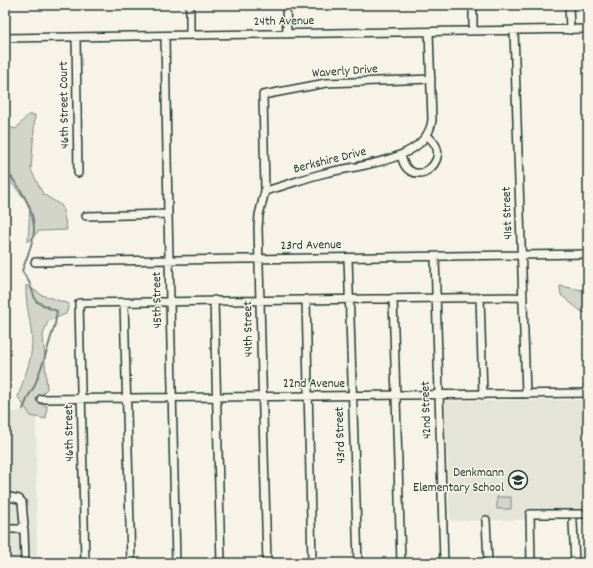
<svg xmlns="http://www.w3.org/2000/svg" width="593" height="568" viewBox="0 0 593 568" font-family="Dekko,sans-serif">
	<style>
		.built { fill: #e5e4d9 }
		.green { fill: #d3d5ca; stroke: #79897f }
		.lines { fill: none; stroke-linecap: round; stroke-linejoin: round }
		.stream { stroke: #6f8077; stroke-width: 2 }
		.minor-casing { stroke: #1f3d34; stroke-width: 10 }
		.minor { stroke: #f7f3e8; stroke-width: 7 }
		.labels { text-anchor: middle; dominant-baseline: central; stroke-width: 3; stroke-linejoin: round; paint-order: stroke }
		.street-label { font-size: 13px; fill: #1f3d34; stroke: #f7f3e8 }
		.poi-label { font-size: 13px; fill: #1f3d34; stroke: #f7f3e8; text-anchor: end }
	</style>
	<rect width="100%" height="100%" fill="#f7f3e8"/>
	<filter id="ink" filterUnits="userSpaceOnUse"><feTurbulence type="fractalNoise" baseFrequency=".025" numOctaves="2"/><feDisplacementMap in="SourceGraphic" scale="8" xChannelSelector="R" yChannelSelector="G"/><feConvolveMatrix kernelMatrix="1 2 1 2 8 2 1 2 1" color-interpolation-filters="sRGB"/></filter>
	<g filter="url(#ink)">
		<path class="built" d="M588,400V519L450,521L445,401Z
			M36,406L37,563H5V412H16Z"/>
		<path class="green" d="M28,115H35L31,170L43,194L62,206L67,230L39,231L28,242L30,205L5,175V126L16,129Z
			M26,285L42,295L69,304L66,314L48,321L43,335L47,389L37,399L40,404L47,406L46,419L31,416L18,397C23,380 32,361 32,343C32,324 25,305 26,285Z
			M560,286L588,291V313L582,312L561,295Z
			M497,497H511V509H497Z"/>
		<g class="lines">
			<path class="stream" d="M5,170C19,185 33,207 34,228C35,238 26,260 22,271L29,282L36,301L49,308L57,311L55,324L44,360L34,387L29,395L23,409"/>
			<defs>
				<path id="minor" d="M190,5V35
					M286,5L287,34
					M473,5V31
					M569,5L570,30
					M514,30L526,394
					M165,36L168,214L176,563
					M76,37L78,173
					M5,38L588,29
					M401,156C403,161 404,167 409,170C422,180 441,164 437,149C436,143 431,140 428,136
					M265,191C284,186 302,179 321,174C354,165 427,163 432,120L429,32
					M86,216L168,214
					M435,257L444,563
					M348,258L358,563
					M35,262L588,254
					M480,297L483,395
					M393,298L401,563
					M306,299L312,563
					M214,300L221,563
					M124,302L131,563
					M41,399L588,393
					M5,496L19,499L22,502L24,525L21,529H5
					M486,520L488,563
					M573,522L575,563
					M22,527L24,530L25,563
					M85,563L79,303L523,297
					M267,563L258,228L259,215L265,191L263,95L326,83L431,79
					M531,563L530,514H588"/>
			</defs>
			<use href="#minor" class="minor-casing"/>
			<use href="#minor" class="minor"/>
		</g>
	</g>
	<defs>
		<symbol id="school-ring" viewBox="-11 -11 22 22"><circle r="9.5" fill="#f7f3e8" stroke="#1f3d34" stroke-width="1.5"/><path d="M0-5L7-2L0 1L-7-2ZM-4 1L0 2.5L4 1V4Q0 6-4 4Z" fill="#1f3d34"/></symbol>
	</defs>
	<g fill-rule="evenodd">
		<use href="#school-ring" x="507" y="469" width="22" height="22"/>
	</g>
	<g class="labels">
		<g class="street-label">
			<text transform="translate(284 22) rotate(-1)">24th Avenue</text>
			<text transform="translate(345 72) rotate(-4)">Waverly Drive</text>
			<text transform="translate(65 105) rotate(-91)">46th Street Court</text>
			<text transform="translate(330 161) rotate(-14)">Berkshire Drive</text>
			<text transform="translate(508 213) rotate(-92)">41st Street</text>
			<text transform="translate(311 246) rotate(-1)">23rd Avenue</text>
			<text transform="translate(158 300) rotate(-91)">45th Street</text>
			<text transform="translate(249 329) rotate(-91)">44th Street</text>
			<text x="314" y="384">22nd Avenue</text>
			<text transform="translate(427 410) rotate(-92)">42nd Street</text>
			<text transform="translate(70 433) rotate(-91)">46th Street</text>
			<text transform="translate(341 435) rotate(-92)">43rd Street</text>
		</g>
		<g class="poi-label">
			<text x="504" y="473">Denkmann<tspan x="504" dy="15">Elementary School</tspan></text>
		</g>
	</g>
	<rect width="593" height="568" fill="none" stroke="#f7f3e8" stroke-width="20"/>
	<rect x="10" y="10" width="573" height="548" fill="none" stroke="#1f3d34" stroke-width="1.5" filter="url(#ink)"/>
</svg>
